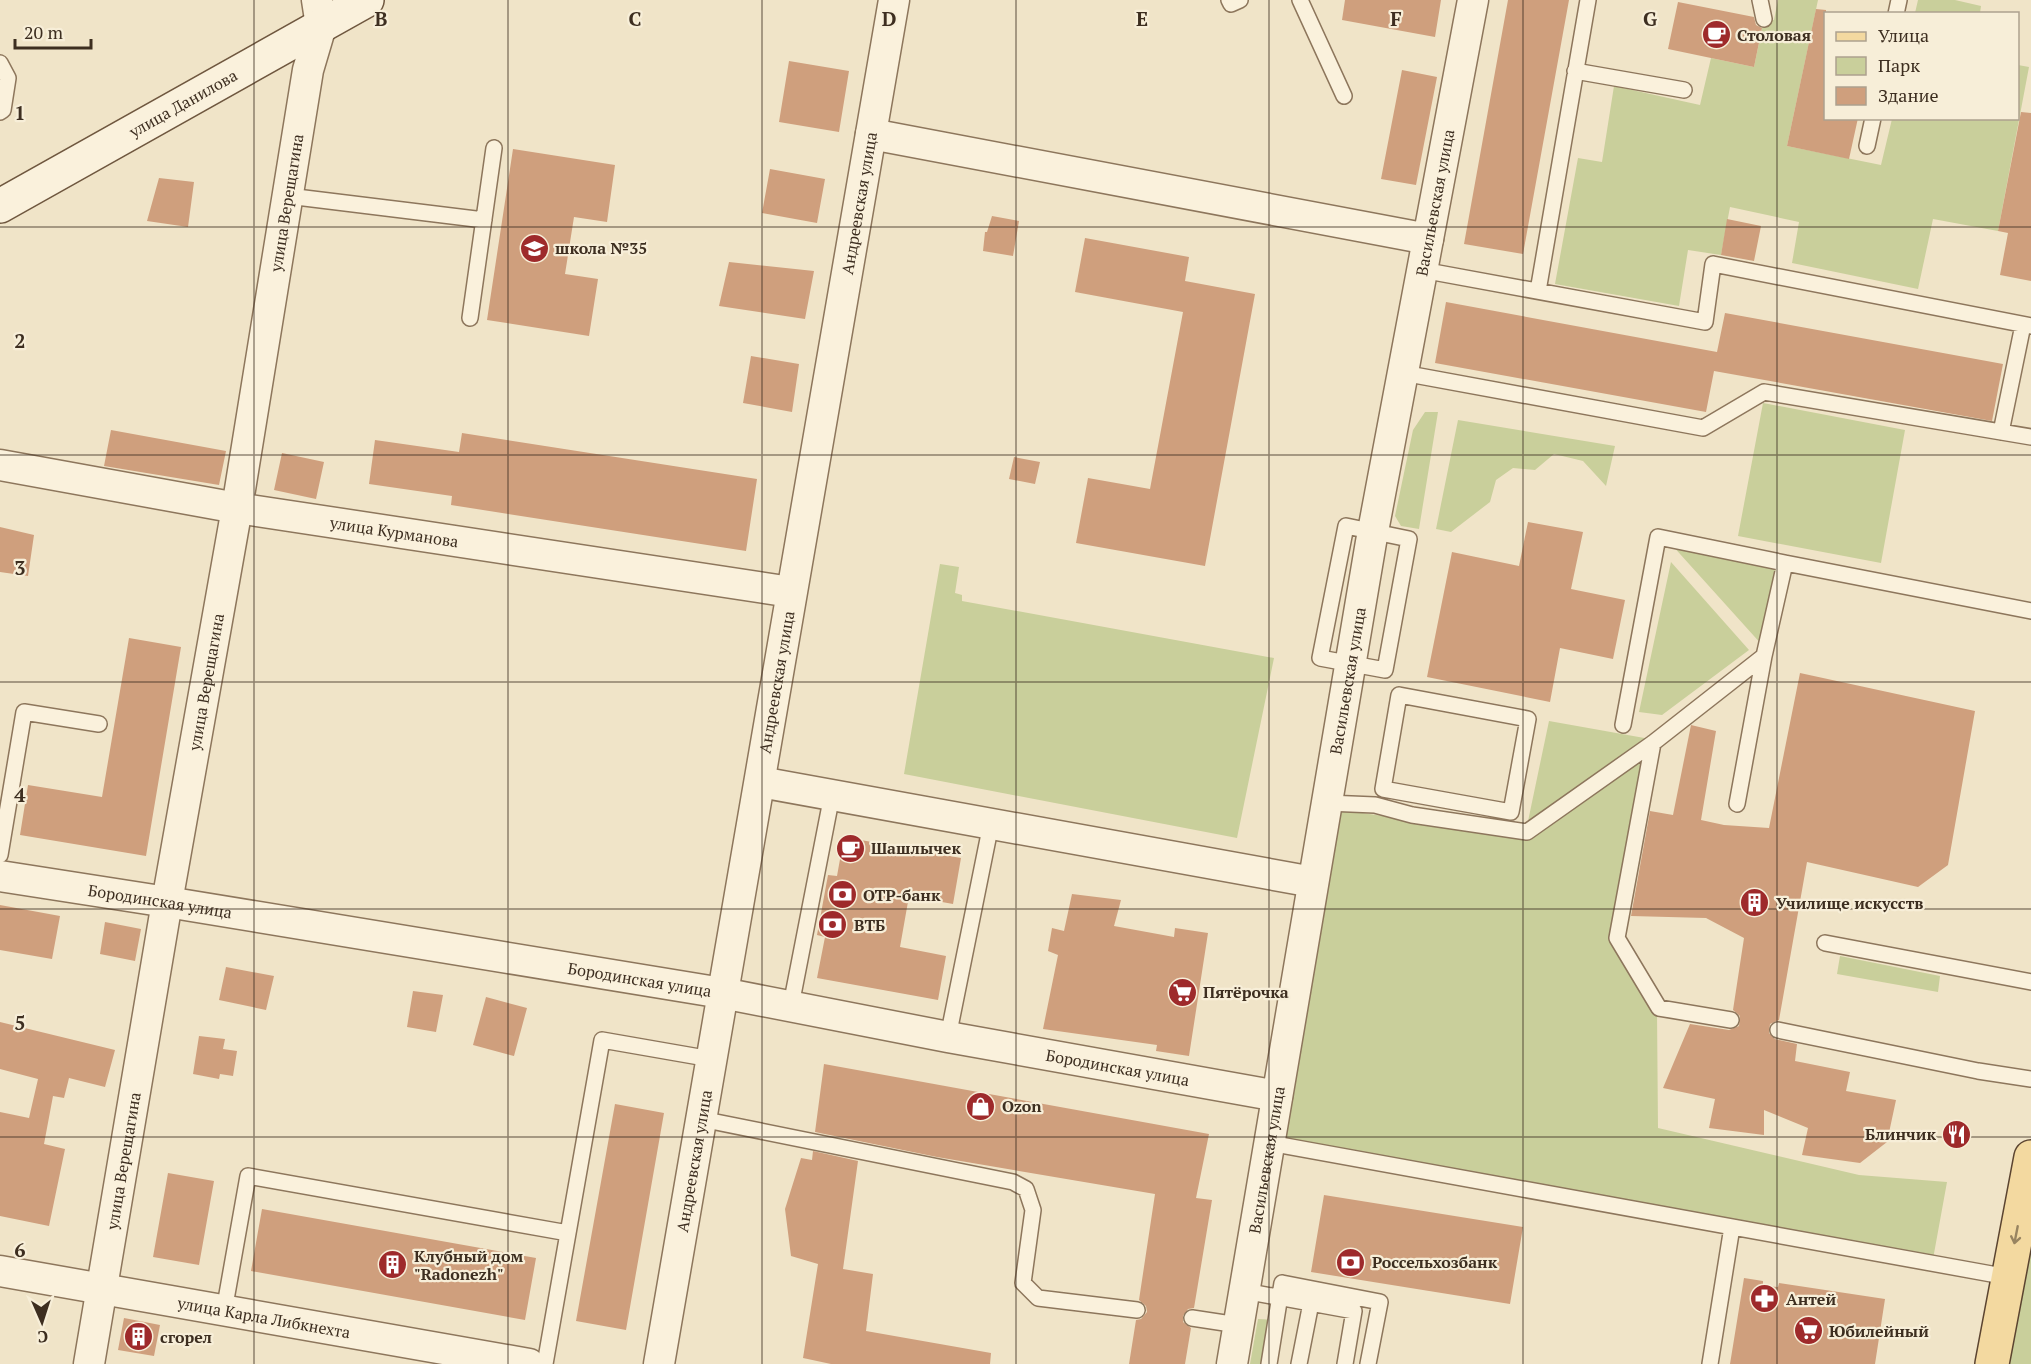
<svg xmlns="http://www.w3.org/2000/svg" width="2031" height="1364" viewBox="0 0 2031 1364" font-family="'PT Serif',serif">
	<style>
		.green { fill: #c9cf9b }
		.building { fill: #cf9f7d }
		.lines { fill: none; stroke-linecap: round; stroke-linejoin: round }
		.lane-casing { stroke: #8d765c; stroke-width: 18 }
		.street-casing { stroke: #8d765c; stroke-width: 33 }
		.secondary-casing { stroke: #6f573f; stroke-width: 36 }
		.primary-casing { stroke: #5b4430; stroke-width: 36 }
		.lane { stroke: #faf1dc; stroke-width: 15 }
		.street { stroke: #faf1dc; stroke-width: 30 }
		.secondary { stroke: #faf1dc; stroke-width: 33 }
		.primary { stroke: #f3d9a0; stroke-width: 33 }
		.oneway { stroke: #988460 }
		.grid { fill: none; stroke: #3d2e20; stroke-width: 1.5; stroke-opacity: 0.55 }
		.labels { text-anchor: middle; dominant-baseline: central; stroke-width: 4.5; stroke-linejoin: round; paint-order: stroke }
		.poi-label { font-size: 16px; font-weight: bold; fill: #3d2e20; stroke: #f7eed8; text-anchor: start }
		.street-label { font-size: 16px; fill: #3d2e20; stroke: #f7eed8 }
		.grid-label { font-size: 20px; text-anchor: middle; font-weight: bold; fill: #3d2e20; stroke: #f7eed8; stroke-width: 4.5; stroke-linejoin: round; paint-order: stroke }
	</style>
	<rect width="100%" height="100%" fill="#f0e4c8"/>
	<path class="green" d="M1778,0H1818L1787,146L1881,165L1892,119L2018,118V65L2029,67L1998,231L1933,219L1918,289L1792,263L1799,222L1730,207L1721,255L1688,250L1679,306L1555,284L1578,158L1602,162L1614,86L1700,105L1711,58L1754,67L1764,19L1774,20Z
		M1918,0H1955L1981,6L1980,13H1915Z
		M1763,403L1905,430L1881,563L1738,536Z
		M1425,412H1438L1419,529L1401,526L1395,516L1413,430Z
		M1458,420L1615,446L1606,486L1583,461L1554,454L1535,470L1513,468L1496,480L1490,502L1451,532L1436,529Z
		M1671,544L1781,566L1763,646Z
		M1671,562L1749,650L1662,715L1639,712Z
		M940,564L959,567L955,593L962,595V601L1274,658L1237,838L904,774Z
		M1549,721L1650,739L1527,826Z
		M1646,752L1613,938L1657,1011L1658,1128L1859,1175L1947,1182L1933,1259L1279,1140L1335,809L1528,837Z
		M1840,956L1940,976L1938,992L1837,974Z
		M2031,1238V1364H2007Z
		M1258,1319L1275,1320L1269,1364H1250Z"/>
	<path class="building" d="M1345,0H1441L1435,37L1342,20Z
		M1508,0H1569L1523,254L1464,244Z
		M1678,2L1754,17L1756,25L1762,28L1754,67L1668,49Z
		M1816,9L1826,10V118H1858L1849,159L1787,146Z
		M789,61L849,71L839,132L779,122Z
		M1402,70L1437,77L1416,185L1381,179Z
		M2021,112L2031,113V281L2000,275L2008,233L1998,231Z
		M513,149L615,165L607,222L574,217L565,274L598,279L589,336L487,320Z
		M770,169L825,179L817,223L762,213Z
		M159,178L194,182L188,227L147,221Z
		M992,216L1019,221L1013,256L983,251L985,232H987Z
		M1727,219L1761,226L1754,261L1721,255Z
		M1085,238L1189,257L1185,281L1255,294L1205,566L1076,543L1088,478L1150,489L1183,312L1075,292Z
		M729,262L814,271L805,319L719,306Z
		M1446,302L1717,352L1725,313L2003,364L1992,421L1714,371L1706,412L1435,363Z
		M751,356L799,364L792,412L743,403Z
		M111,430L226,451L219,485L104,466Z
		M462,433L757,479L746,551L451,505L452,496L369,484L375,440L459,452Z
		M282,453L324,462L316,499L274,490Z
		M1014,457L1040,462L1035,484L1009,479Z
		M1528,522L1583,532L1571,589L1625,600L1613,659L1560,648L1550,702L1427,677L1452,552L1519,566Z
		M0,527L34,535L28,576L0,572Z
		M129,638L181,647L146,856L20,835L28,785L102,797Z
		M1800,673L1975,711L1948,865L1918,887L1807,862L1779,1020L1770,1024L1769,1033L1775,1039L1797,1044L1795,1061L1850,1072L1846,1091L1896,1100L1887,1142L1860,1163L1802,1155L1808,1128L1764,1110V1135L1709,1128L1715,1099L1663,1088L1690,1024L1729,1030L1739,1026L1740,1016L1733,1010L1744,938L1706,918L1631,916L1650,811L1673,815L1691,725L1716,731L1701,820L1724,825L1769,828Z
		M844,837L961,858L953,904L909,896L900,947L946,956L938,1000L817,978L825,937L817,935L828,875L837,876Z
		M1072,894L1121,900L1114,926L1174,937L1175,928L1208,933L1189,1056L1156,1051L1157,1045L1043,1029L1058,955L1048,951L1052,928L1064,931Z
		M0,905L60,916L52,959L0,950Z
		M105,922L141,929L135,961L100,954Z
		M226,967L274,976L266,1010L219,1000Z
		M413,991L443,995L436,1032L407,1027Z
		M486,997L527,1008L514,1056L473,1045Z
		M0,1022L115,1050L105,1087L69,1078L64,1098L53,1096L44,1144L65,1149L49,1226L0,1216V1112L29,1118L38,1079L0,1069Z
		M199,1036L225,1039L223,1049L237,1051L233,1076L220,1074L219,1079L193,1074Z
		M824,1064L1209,1134L1196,1198L1212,1200L1194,1308L1188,1309L1183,1316V1322L1191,1328L1185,1364H1129L1136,1320L1141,1319L1147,1312L1146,1306L1139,1300L1155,1194L937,1157L815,1132Z
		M615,1104L664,1113L626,1330L576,1321Z
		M813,1151L858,1161L843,1269L873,1274L866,1331L991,1353L990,1364H831L803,1358L818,1264L791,1256L785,1209L801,1158L812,1160Z
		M168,1173L214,1181L199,1265L153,1257Z
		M1324,1195L1523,1227L1510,1304L1311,1272Z
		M262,1209L536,1258L525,1320L251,1271Z
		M1744,1278L1763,1281V1286L1778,1287L1779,1283L1885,1299L1875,1364H1730Z
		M124,1318L160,1325L154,1356L118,1350Z"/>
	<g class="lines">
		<defs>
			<path id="lane" d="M1229,0L1231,4L1240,0
				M1300,0L1344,96
				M1760,0L1764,19
				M1896,14L1899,0
				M0,63L8,78L3,110L0,112
				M1575,71L1684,90
				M1867,146L1873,118
				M288,196L484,220
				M1422,270L1705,322L1713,264L2031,326
				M1538,291L1588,0
				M470,318L494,148
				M1403,373L1703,428L1764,392L2031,437
				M2001,432L2023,325
				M1346,526L1409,539L1385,670L1320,658Z
				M1399,695L1528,719L1511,812L1383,789Z
				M1623,725L1658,537L1785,563
				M1653,743L1617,938L1659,1008L1731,1020
				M1327,803L1375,805L1412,815L1527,832L1653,743L1764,656L1785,563L2031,611
				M1737,804L1764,656
				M0,855L24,712L99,724
				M1825,943L2031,982
				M789,1006L793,995L832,795
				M1778,1030L1978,1071L2031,1079
				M948,1037L991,824
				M701,1119L1013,1182L1026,1189L1033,1210L1023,1283L1038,1298L1137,1310
				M1269,1143L2008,1277
				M1244,1291L1354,1311L1345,1364
				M224,1311L248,1176L568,1233
				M1192,1318L1238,1325
				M545,1364L602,1040L711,1059
				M1269,1364L1282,1283L1380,1302L1368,1364
				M1299,1364L1311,1303
				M1710,1364L1732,1227"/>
			<g id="street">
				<path d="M871,134L1428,239"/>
				<path id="s1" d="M0,465L237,508L791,592"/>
				<path d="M760,782L1313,882"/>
				<path id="s2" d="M0,876L167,902L722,993L948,1037L1277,1096"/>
				<path id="s3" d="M0,1271L529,1364"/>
				<path id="s4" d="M89,1364L167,902L237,508L308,70L321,26L317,0"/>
				<path id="s5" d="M659,1364L894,0"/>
				<path id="s6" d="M1232,1364L1371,542L1473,0"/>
			</g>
			<g id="secondary">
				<path id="s7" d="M0,206L367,0"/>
			</g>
			<path id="primary" d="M1992,1364L2031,1157"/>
		</defs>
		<use href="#lane" class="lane-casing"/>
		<use href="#street" class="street-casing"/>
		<use href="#secondary" class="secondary-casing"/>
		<use href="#primary" class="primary-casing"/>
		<use href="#lane" class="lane"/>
		<use href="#street" class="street"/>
		<use href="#secondary" class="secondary"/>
		<use href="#primary" class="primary"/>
	</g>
	<defs><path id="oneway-shaft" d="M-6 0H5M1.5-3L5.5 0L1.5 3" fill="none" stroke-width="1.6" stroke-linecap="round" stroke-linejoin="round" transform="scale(1.5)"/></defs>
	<use class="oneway" href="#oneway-shaft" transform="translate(2016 1235) rotate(101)"/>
	<path class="grid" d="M254,0V1364M508,0V1364M762,0V1364M1016,0V1364M1269,0V1364M1523,0V1364M1777,0V1364M0,227H2031M0,455H2031M0,682H2031M0,909H2031M0,1137H2031"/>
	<defs>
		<symbol id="cafe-disc" viewBox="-11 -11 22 22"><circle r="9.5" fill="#9e2a2b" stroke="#f7eed8"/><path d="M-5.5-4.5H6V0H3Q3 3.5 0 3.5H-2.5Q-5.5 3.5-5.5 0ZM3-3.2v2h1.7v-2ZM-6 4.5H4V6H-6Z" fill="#fff"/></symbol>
		<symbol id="school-disc" viewBox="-11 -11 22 22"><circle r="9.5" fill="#9e2a2b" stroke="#f7eed8"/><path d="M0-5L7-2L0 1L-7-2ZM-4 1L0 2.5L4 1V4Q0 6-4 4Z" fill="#fff"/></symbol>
		<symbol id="bank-disc" viewBox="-11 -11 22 22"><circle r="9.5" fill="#9e2a2b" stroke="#f7eed8"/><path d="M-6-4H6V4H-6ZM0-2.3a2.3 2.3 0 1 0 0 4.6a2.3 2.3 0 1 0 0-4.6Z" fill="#fff"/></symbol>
		<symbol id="building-disc" viewBox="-11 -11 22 22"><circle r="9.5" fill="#9e2a2b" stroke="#f7eed8"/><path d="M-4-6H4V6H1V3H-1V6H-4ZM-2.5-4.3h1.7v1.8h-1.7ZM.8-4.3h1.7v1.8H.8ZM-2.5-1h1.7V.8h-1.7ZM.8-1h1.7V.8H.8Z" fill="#fff"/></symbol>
		<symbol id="supermarket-disc" viewBox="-11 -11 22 22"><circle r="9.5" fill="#9e2a2b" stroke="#f7eed8"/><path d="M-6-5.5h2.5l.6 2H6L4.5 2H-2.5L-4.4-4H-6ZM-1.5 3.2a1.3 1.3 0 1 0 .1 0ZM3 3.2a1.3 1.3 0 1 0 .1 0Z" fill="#fff"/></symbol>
		<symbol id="shop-disc" viewBox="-11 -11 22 22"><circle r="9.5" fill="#9e2a2b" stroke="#f7eed8"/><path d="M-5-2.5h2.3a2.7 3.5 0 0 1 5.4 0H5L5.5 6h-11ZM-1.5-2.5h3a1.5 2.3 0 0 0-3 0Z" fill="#fff"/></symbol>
		<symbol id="restaurant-disc" viewBox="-11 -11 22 22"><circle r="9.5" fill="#9e2a2b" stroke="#f7eed8"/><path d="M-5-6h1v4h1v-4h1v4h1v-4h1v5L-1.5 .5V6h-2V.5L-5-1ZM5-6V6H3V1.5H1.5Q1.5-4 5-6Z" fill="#fff"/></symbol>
		<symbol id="pharmacy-disc" viewBox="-11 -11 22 22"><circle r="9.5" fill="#9e2a2b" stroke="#f7eed8"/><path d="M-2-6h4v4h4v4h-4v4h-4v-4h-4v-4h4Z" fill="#fff"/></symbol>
	</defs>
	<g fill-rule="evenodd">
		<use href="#cafe-disc" x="1700" y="18" width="33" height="33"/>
		<use href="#school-disc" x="518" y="232" width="33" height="33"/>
		<use href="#cafe-disc" x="834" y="832" width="33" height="33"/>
		<use href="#bank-disc" x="826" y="878" width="33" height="33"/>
		<use href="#building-disc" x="1738" y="886" width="33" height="33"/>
		<use href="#bank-disc" x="816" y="908" width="33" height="33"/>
		<use href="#supermarket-disc" x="1166" y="976" width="33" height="33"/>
		<use href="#shop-disc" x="964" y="1090" width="33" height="33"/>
		<use href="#restaurant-disc" x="1940" y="1118" width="33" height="33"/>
		<use href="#bank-disc" x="1334" y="1246" width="33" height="33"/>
		<use href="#building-disc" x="376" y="1248" width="33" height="33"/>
		<use href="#pharmacy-disc" x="1748" y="1282" width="33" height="33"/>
		<use href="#supermarket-disc" x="1792" y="1314" width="33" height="33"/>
		<use href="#building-disc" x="122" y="1320" width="33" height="33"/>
	</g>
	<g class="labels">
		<g class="poi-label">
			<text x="1737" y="35">Столовая</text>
			<text x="555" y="248">школа №35</text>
			<text x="871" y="848">Шашлычек</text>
			<text x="863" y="895">OTP-банк</text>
			<text x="1776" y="903">Училище искусств</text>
			<text x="854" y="925">ВТБ</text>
			<text x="1203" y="992">Пятёрочка</text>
			<text x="1002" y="1106">Ozon</text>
			<text x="1936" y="1134" text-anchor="end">Блинчик</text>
			<text x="414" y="1256">Клубный дом<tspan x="414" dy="18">"Radonezh"</tspan></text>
			<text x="1372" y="1262">Россельхозбанк</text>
			<text x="1786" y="1299">Антей</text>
			<text x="1829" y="1331">Юбилейный</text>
			<text x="160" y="1337">сгорел</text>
		</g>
		<g class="street-label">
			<text stroke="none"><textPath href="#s7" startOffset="210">улица Данилова</textPath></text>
			<text stroke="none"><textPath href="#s4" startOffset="1178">улица Верещагина</textPath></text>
			<text stroke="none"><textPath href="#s5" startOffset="1178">Андреевская улица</textPath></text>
			<text stroke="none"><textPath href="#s6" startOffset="1179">Васильевская улица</textPath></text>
			<text stroke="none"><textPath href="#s1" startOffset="400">улица Курманова</textPath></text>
			<text stroke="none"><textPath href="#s6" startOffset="693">Васильевская улица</textPath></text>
			<text stroke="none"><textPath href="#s4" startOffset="692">улица Верещагина</textPath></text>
			<text stroke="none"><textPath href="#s5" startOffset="692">Андреевская улица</textPath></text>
			<text stroke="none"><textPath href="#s2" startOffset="162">Бородинская улица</textPath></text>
			<text stroke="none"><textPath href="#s2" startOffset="648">Бородинская улица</textPath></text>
			<text stroke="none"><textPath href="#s2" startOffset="1134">Бородинская улица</textPath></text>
			<text stroke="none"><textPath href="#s6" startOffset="207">Васильевская улица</textPath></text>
			<text stroke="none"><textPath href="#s4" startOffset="206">улица Верещагина</textPath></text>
			<text stroke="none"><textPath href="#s5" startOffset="206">Андреевская улица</textPath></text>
			<text stroke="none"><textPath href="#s3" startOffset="268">улица Карла Либкнехта</textPath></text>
		</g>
	</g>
	<g class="grid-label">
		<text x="381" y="26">B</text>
		<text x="635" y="26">C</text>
		<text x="889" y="26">D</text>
		<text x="1142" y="26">E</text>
		<text x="1396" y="26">F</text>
		<text x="1650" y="26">G</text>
		<text x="20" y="120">1</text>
		<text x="20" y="348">2</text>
		<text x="20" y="575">3</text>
		<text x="20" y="802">4</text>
		<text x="20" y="1030">5</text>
		<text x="20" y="1257">6</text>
	</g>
	<rect x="1824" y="12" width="195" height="108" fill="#f7eed8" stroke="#ada18e" stroke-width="1.5"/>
	<rect x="1836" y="32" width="30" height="9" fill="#f3d9a0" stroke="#ada18e" stroke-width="1.5"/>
	<text x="1878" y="42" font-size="18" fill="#3d2e20">Улица</text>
	<rect x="1836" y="57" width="30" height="18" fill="#c9cf9b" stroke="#ada18e" stroke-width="1.5"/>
	<text x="1878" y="72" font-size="18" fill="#3d2e20">Парк</text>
	<rect x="1836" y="87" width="30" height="18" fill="#cf9f7d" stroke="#ada18e" stroke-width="1.5"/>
	<text x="1878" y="102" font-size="18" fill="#3d2e20">Здание</text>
	<g transform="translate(42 1322) rotate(177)" stroke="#f7eed8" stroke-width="4.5" paint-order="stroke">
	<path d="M0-4.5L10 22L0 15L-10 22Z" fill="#3d2e20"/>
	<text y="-9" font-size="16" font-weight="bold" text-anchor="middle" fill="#3d2e20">С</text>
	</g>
	<path d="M15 39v9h76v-9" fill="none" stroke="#3d2e20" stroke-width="3"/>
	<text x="24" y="39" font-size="18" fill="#3d2e20" stroke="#f7eed8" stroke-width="4.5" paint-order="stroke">20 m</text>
</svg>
